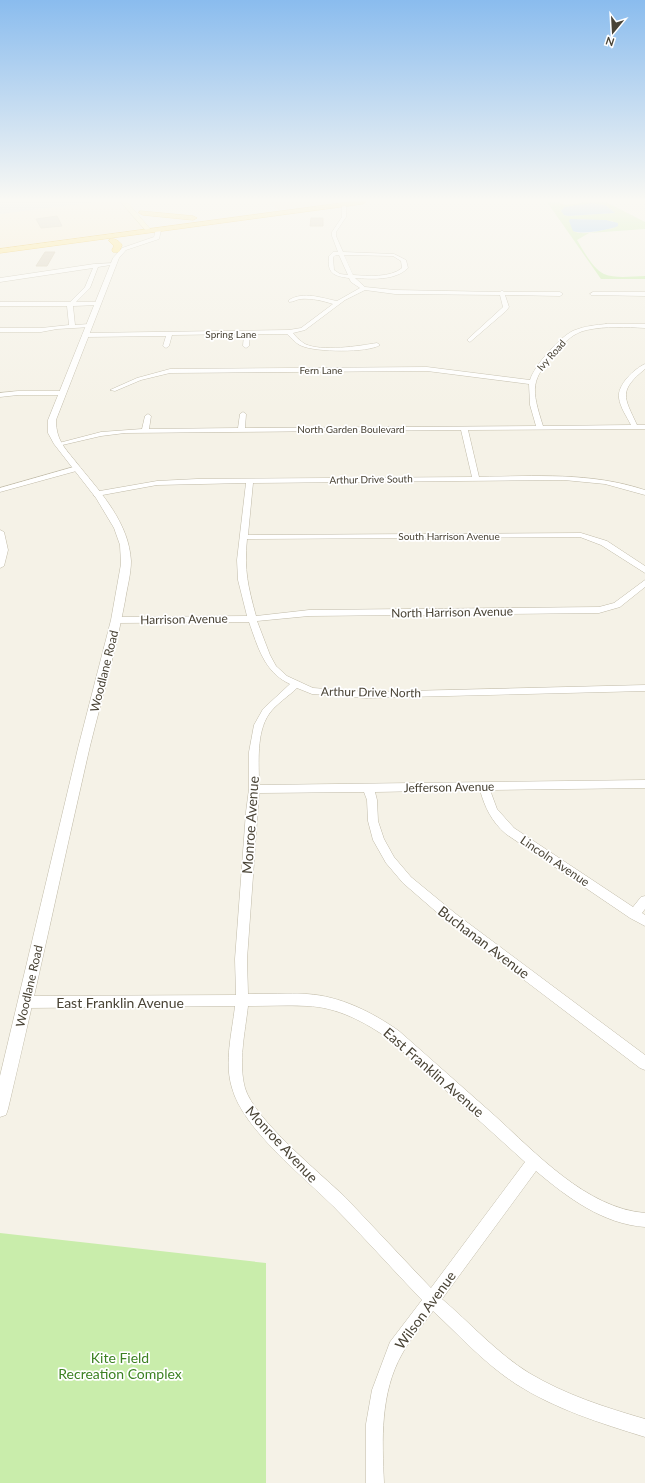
<svg xmlns="http://www.w3.org/2000/svg" width="645" height="1483" viewBox="0 0 645 1483" font-family="Lato,sans-serif">
	<style>
		.commercial { fill: #f9ecd0 }
		.green { fill: #c9edab; fill-rule: evenodd }
		.parking { fill: #e6e4df }
		.water { fill: #9dc9f8 }
		.building { fill: #d8cfbb; stroke: #d3c8ad }
		.lines { fill: none; stroke-linecap: round; stroke-linejoin: round }
		.minor-casing { stroke: #c1bba8; stroke-width: 1 }
		.tertiary-casing { stroke: #c1bba8; stroke-width: 1 }
		.secondary-casing { stroke: #d9ce92; stroke-width: 1 }
		.trunk-casing { stroke: #edb928; stroke-width: 1 }
		.minor { fill: #fff; fill-rule: evenodd }
		.tertiary { fill: #fff; fill-rule: evenodd }
		.secondary { fill: #fff7c6; fill-rule: evenodd }
		.trunk { fill: #ffe47e; fill-rule: evenodd }
		.labels { text-anchor: middle; dominant-baseline: central; stroke-width: 3.5; stroke-linejoin: round; paint-order: stroke }
		.far-street-label { font-size: 10px; fill: #494335; stroke: #fff }
		.street-label { font-size: 12px; fill: #494335; stroke: #fff }
		.near-street-label { font-size: 14px; fill: #494335; stroke: #fff }
		.near-park-label { font-size: 14px; fill: #3c8122; stroke: #fff }
	</style>
	<rect width="100%" height="100%" fill="#f5f2e7"/>
	<path class="commercial" d="M0,202H124L146,228L0,248Z
		M268,202H342L278,210Z"/>
	<path class="green" d="M547,202H558L565,205L589,202H606L645,222V229L589,233L577,240C583,250 593,269 604,274C616,279 633,276 645,276V279H601ZM594,204L605,205L615,213L568,216L564,215L561,210L566,207ZM577,219L613,221L614,228C602,229 586,237 573,231Z
		M0,1233L266,1263V1483H0Z"/>
	<path class="parking" d="M0,202H96L0,214Z"/>
	<path class="water" d="M592,203L605,205L615,213L568,216L564,215L561,211L564,207Z
		M570,219L606,220L618,223V226C609,230 582,235 573,231L569,221Z"/>
	<path class="building" d="M57,216L62,226L41,228L36,219Z
		M311,218H323V226H310Z
		M45,252H55L47,266H36Z"/>
	<g class="lines">
		<defs>
			<path id="minor" d="M344,203L346,204V217L336,232V236L343,252L394,254L406,260L408,268C395,281 371,279 355,278L365,287L395,290L500,292L502,290L504,292H560L563,294L560,296L505,295L509,307L506,311L470,342L468,341V339L503,307L500,295L395,294L365,290L345,300L305,330L293,333C296,337 300,341 305,344C322,352 358,346 377,343L380,345C368,353 315,352 302,346C296,344 292,338 287,334H250L249,346L246,348L243,346L244,334L172,335L169,346L166,348L163,346L166,336L85,337L82,335L85,333L289,330L301,328L333,304C323,301 312,298 301,299C297,299 294,302 289,302V300C304,291 321,298 337,301L360,288L351,282L349,278C333,276 327,273 329,256L333,252H338L332,236V232L342,217V204ZM336,255H339L348,275L340,274L334,270L333,257ZM344,255L393,256L401,261L402,268C390,278 368,276 353,275Z
				M116,263L117,264L98,267L90,288L76,302H98L100,303V305L73,306L75,325L89,324L91,325V327L57,329L41,332H0V328H41L69,325L67,306H0V302H70L85,287L93,268L0,282V278L94,264Z
				M593,292H645V296L591,295L590,294Z
				M606,324H645V328C626,327 606,326 587,330C573,333 566,341 557,351C530,380 531,388 543,426L631,425C627,417 620,407 619,398C617,385 634,369 645,364V369C618,391 624,397 637,425H645V429L468,430L479,477C535,476 591,472 645,490V495L605,484L564,480L253,483L248,535L581,533L607,541L645,566V573L601,545L580,537L247,539C244,571 248,586 256,616L309,610L599,607L614,603L645,580V587L620,607L599,613L309,616L257,621L270,655L276,666L287,676L313,688L367,692L645,685V691L367,698L312,694L297,688C289,696 276,704 269,714C256,733 259,763 259,785L645,780V788L490,790L497,809L514,828L633,907L641,897L645,896V909L642,913L645,915V926L630,918L506,834C492,822 485,808 480,790L375,792L377,800L378,821L384,839L394,857L411,877L456,914L645,1055V1070L640,1068L448,922L403,883L386,863L373,840L368,821L367,800L364,792L259,793L247,959L248,994C268,994 288,993 307,994C340,996 372,1012 399,1031C431,1059 462,1087 494,1115C536,1153 586,1208 645,1213V1227C603,1224 568,1198 536,1171L442,1299C469,1322 498,1354 529,1373C566,1395 604,1407 645,1419V1437C600,1423 555,1409 516,1384C485,1364 460,1336 433,1311C423,1325 410,1339 402,1354C380,1393 382,1440 384,1483H366V1424L372,1390L390,1342L422,1300C392,1269 364,1237 334,1207C303,1176 243,1129 232,1088C224,1062 232,1033 235,1006L26,1008L22,1006L20,1002L22,998L26,996L236,995L235,959L246,812L249,789V752L254,725L263,709L290,684C264,672 258,647 249,622L116,623L112,620L116,617L247,616L238,580L237,560L246,483L157,485L97,496H94V492L157,481L197,479L472,477L461,430L125,433L101,436L58,446L55,444L101,432L142,429L145,416L148,414L151,416L149,429L238,428L240,414L243,412L246,414L245,428L536,426L530,405L529,384L427,371L170,373L141,380L115,391L110,390L137,378L170,369L427,367L530,380C534,366 561,335 575,330C585,326 596,325 606,324ZM248,1006C267,1006 287,1005 307,1006C337,1007 365,1022 389,1039L525,1162L431,1288C402,1258 374,1227 345,1197C320,1173 254,1119 245,1088C238,1062 245,1033 248,1006Z
				M18,391H62L65,393L62,395H18L0,397V393Z
				M77,466L81,468L80,470L0,492V488Z
				M0,530L4,532L8,550L4,566L0,568Z"/>
			<path id="tertiary" d="M156,229L161,230L159,239L126,250L119,258L56,420C56,442 67,450 80,467C103,495 129,524 131,561C131,574 127,588 125,601C116,650 102,698 90,746C62,867 37,988 8,1109L6,1115L0,1117V1076L78,748L111,620L121,564L120,545L114,528L96,498L54,444L48,433V420L113,258L122,248L154,237Z"/>
			<path id="secondary" d="M121,202H127L151,230V232H147Z"/>
			<path id="trunk" d="M349,202H366L362,204L0,253V249Z
				M140,211L193,216L197,218L193,220L143,215L139,213Z
				M110,239C115,238 119,241 122,245L119,252H113L112,250L114,246L109,241Z"/>
		</defs>
		<use href="#minor" class="minor-casing"/>
		<use href="#tertiary" class="tertiary-casing"/>
		<use href="#secondary" class="secondary-casing"/>
		<use href="#trunk" class="trunk-casing"/>
		<use href="#minor" class="minor"/>
		<use href="#tertiary" class="tertiary"/>
		<use href="#secondary" class="secondary"/>
		<use href="#trunk" class="trunk"/>
	</g>
	<linearGradient id="sky" x2="0" y2="1"><stop stop-color="#8abcee"/><stop offset="0.49" stop-color="#faf9f4"/><stop offset="1" stop-color="#faf9f4" stop-opacity="0"/></linearGradient>
	<rect width="645" height="409" fill="url(#sky)"/>
	<g class="labels">
		<g class="far-street-label">
			<text x="231" y="334">Spring Lane</text>
			<text transform="translate(551 355) rotate(-49)">Ivy Road</text>
			<text x="321" y="370">Fern Lane</text>
			<text x="351" y="429">North Garden Boulevard</text>
			<text transform="translate(371 479) rotate(-1)">Arthur Drive South</text>
			<text x="449" y="536">South Harrison Avenue</text>
		</g>
		<g class="street-label">
			<text transform="translate(452 612) rotate(-1)">North Harrison Avenue</text>
			<text transform="translate(184 619) rotate(-1)">Harrison Avenue</text>
			<text transform="translate(104 671) rotate(-76)">Woodlane Road</text>
			<text transform="translate(371 692) rotate(1)">Arthur Drive North</text>
			<text transform="translate(449 787) rotate(-1)">Jefferson Avenue</text>
			<text transform="translate(555 861) rotate(34)">Lincoln Avenue</text>
			<text transform="translate(29 986) rotate(-77)">Woodlane Road</text>
		</g>
		<g class="near-street-label">
			<text transform="translate(250 825) rotate(-86)">Monroe Avenue</text>
			<text transform="translate(484 942) rotate(37)">Buchanan Avenue</text>
			<text x="120" y="1002">East Franklin Avenue</text>
			<text transform="translate(434 1072) rotate(41)">East Franklin Avenue</text>
			<text transform="translate(282 1144) rotate(47)">Monroe Avenue</text>
			<text transform="translate(425 1310) rotate(-54)">Wilson Avenue</text>
		</g>
		<g class="near-park-label">
			<text x="120" y="1357">Kite Field<tspan x="120" dy="16">Recreation Complex</tspan></text>
		</g>
	</g>
	<g transform="translate(613 32) rotate(198)" stroke="#ffffff" stroke-width="3" paint-order="stroke">
	<path d="M0-3L7 15L0 10L-7 15Z" fill="#494335"/>
	<text y="-6" font-size="11" font-weight="bold" text-anchor="middle" fill="#494335">N</text>
	</g>
</svg>
